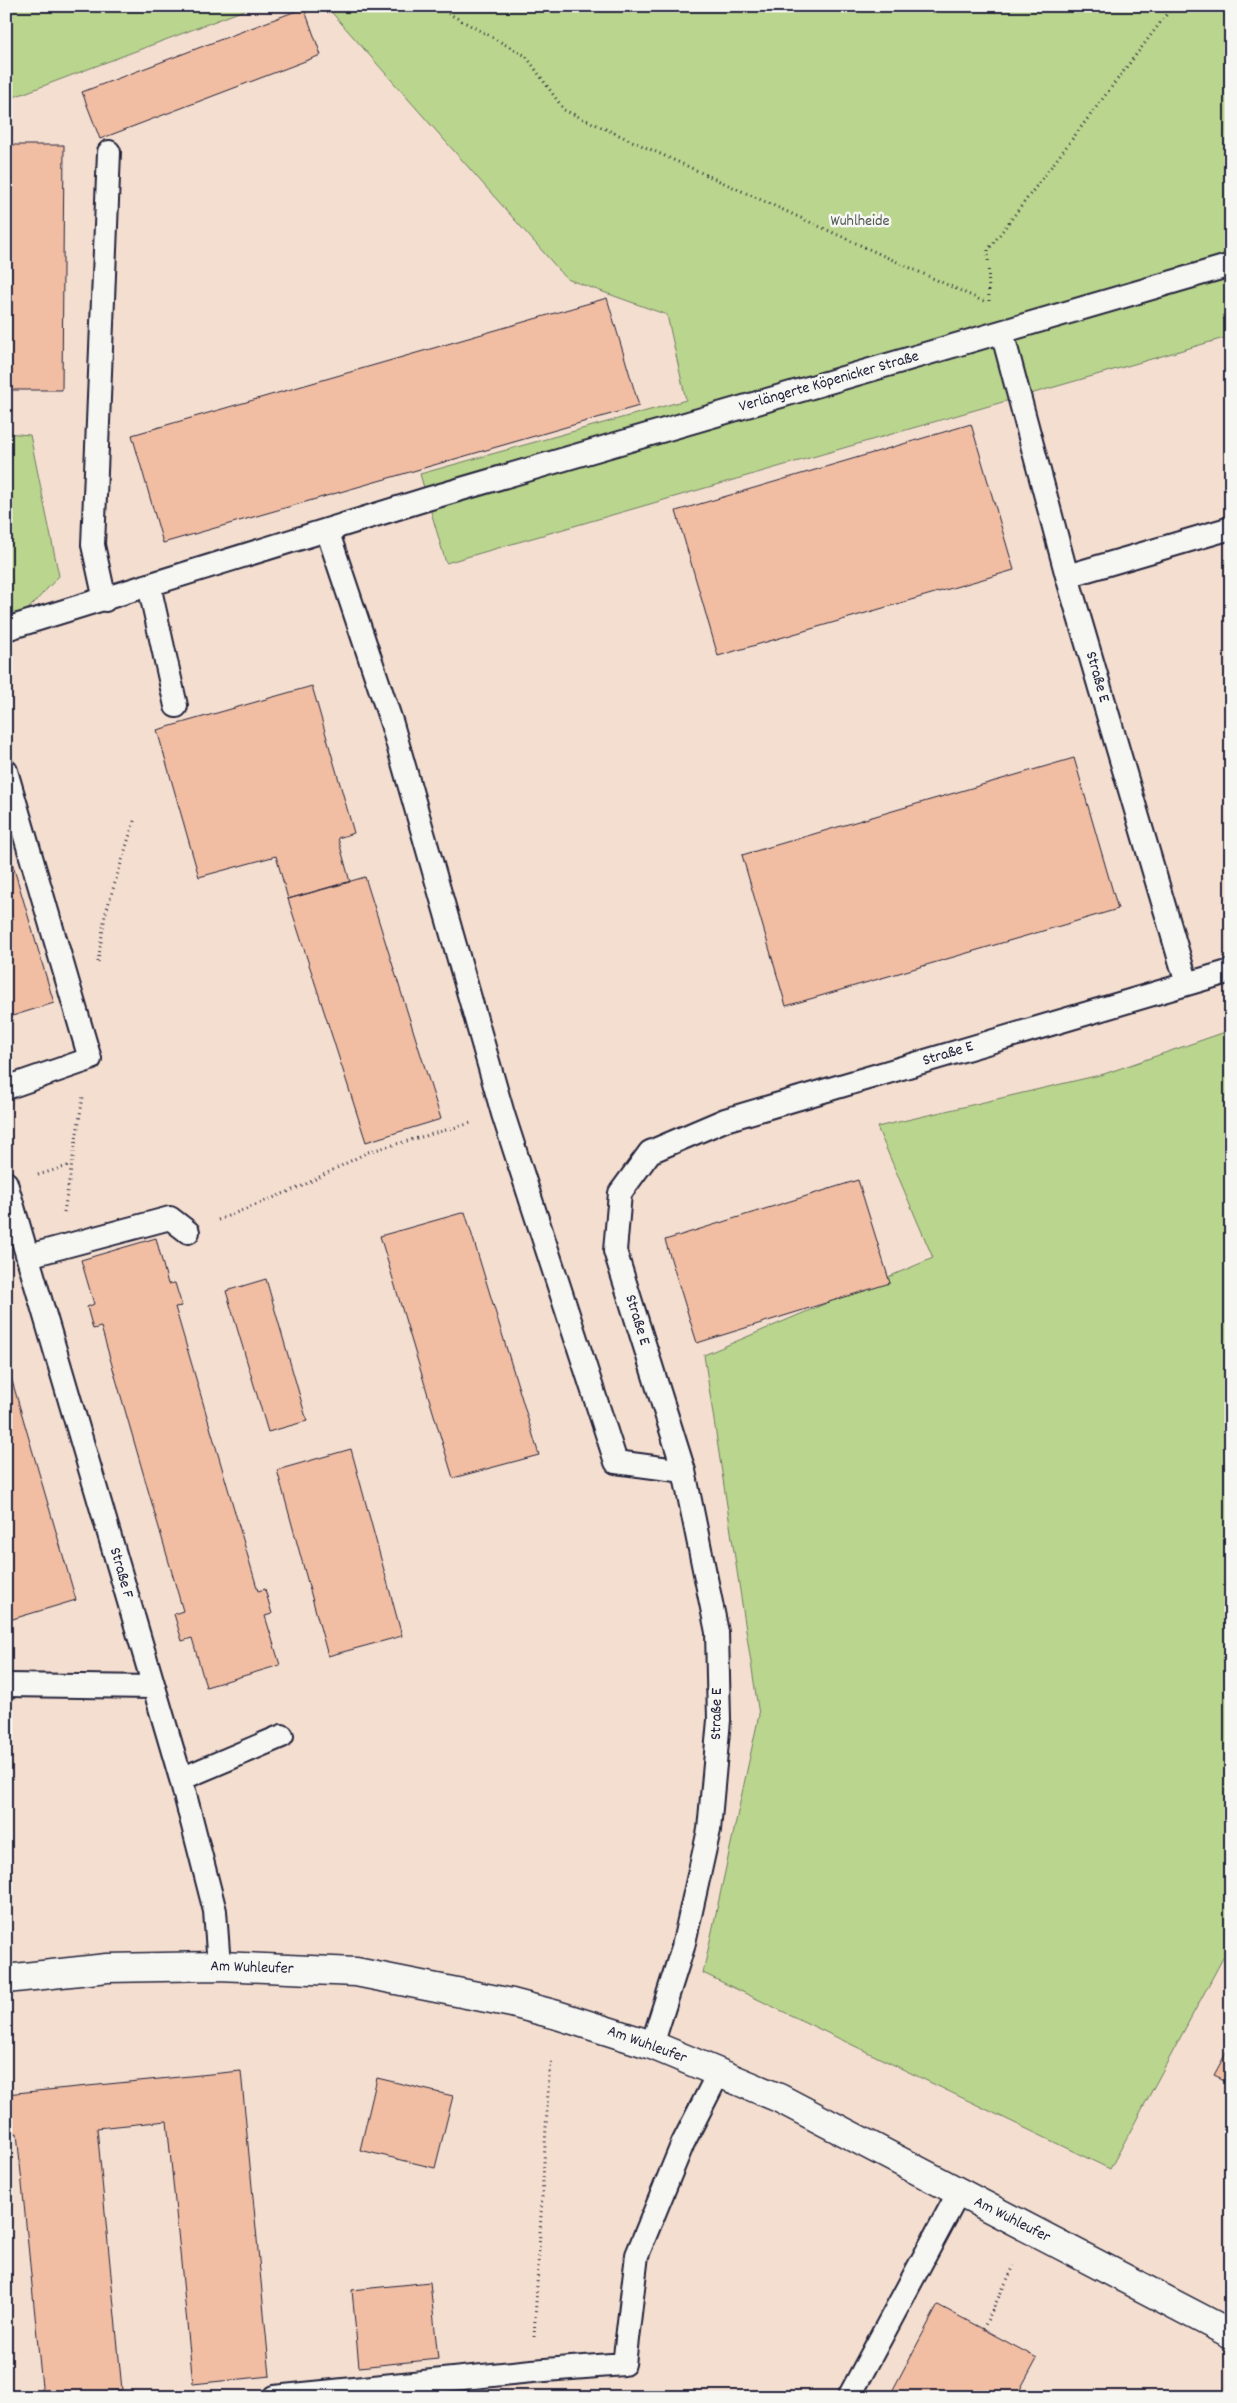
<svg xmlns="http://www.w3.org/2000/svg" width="1237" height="2403" viewBox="0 0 1237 2403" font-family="Dekko,sans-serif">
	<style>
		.built { fill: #f4decf }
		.green { fill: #bad58d; stroke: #6e7c64 }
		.building { fill: #f1bea3; stroke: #22223b }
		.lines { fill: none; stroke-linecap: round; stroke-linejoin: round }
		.lane-casing { stroke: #22223b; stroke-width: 26 }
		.street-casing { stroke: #22223b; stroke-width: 31 }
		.path { stroke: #22223b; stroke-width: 3; stroke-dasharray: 1 4; stroke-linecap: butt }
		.lane { stroke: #f6f6f2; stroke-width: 22 }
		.street { stroke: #f6f6f2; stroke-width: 28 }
		.labels { text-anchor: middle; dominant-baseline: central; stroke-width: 5; stroke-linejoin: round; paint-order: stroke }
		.park-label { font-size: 16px; fill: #505854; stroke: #f6f6f2 }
		.street-label { font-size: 16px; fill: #22223b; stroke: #f6f6f2 }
	</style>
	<rect width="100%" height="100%" fill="#f5ebe2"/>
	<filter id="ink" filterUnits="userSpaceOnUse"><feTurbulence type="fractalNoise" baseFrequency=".02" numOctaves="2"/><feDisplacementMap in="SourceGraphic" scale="10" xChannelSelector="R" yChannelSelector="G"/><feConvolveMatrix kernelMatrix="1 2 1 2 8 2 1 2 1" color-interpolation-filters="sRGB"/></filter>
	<g filter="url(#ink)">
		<path class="built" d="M255,6H326L567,279L667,315L686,400L421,474L446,563L1231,336V2397H6V633L30,436L6,433V100Z"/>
		<path class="green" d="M6,6H255L6,100Z
			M326,6H1231V336L446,563L420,474L686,400L667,315L567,279Z
			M6,433L30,435L59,576L6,633Z
			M1231,1030V1943L1110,2169L703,1973L759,1715L704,1355L933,1258L877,1127L1104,1074Z"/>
		<path class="building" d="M304,8L321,55L100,139L82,92Z
			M6,145H64L62,390H6Z
			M607,298L639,406L163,543L132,435Z
			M971,424L1014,570L718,656L676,511Z
			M312,686L354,833L338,838L350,882L288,899L276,856L199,877L157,730Z
			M1074,758L1118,909L786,1006L742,855Z
			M6,842L54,1003L6,1018Z
			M365,877L441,1119L366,1142L288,899Z
			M858,1180L890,1283L697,1343L665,1240Z
			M465,1212L539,1455L453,1478L380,1236Z
			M156,1238L168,1284L175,1283L182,1306L175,1307L258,1591L265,1589L272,1614L265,1616L280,1665L206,1687L192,1638L182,1641L174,1614L183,1611L101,1327L93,1329L87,1307L94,1304L81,1260Z
			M266,1279L307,1421L268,1432L226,1291Z
			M6,1360L76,1600L6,1621Z
			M351,1449L402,1636L328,1656L277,1470Z
			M1231,2044V2083L1214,2075Z
			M241,2071L270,2376L193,2384L167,2121L97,2128L122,2390L43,2397L17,2133L6,2134V2094Z
			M377,2078L453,2096L435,2168L360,2150Z
			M430,2282L438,2359L359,2367L352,2290Z
			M938,2305L1037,2358L1016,2397H889Z"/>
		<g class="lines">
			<defs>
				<path id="lane" d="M1002,332L1067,576L1187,984
					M327,530L392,724L503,1114L616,1462L684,1471
					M1067,576L1231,528
					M149,585L176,706
					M105,600L93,545L109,152
					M6,629L427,499L1231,265
					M6,771L90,1059L6,1088
					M6,1183L181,1779L215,1911L219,1966
					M28,1256L170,1218L188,1232
					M6,1685L154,1687
					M181,1779L282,1736
					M652,2045L683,1947L709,1830L719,1720L717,1632L684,1471L615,1251L620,1193L650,1152L725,1120L1231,971
					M274,2397L532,2371L624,2364L637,2255L683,2143L719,2072
					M849,2397L959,2192"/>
				<path id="street" d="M6,1979L107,1968L161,1967L219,1966L356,1972L512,2003L557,2015L652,2045L779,2098L1231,2334"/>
			</defs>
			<use href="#lane" class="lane-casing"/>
			<use href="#street" class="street-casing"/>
			<path class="path" d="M435,6L526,56L564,110L985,302
				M989,301L988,250L1173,6
				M98,962L105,915L135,818
				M38,1175L71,1165
				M64,1212L83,1097
				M218,1220L300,1187L368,1152L471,1123
				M983,2329L1014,2266
				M534,2337L549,2075L552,2059"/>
			<use href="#lane" class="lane"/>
			<use href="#street" class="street"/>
		</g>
	</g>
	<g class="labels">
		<g class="park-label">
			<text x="860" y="221">Wuhlheide</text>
		</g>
		<g class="street-label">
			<text transform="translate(829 382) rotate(-16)">Verlängerte Köpenicker Straße</text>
			<text transform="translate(1097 677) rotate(74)">Straße E</text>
			<text transform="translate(948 1054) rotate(-17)">Straße E</text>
			<text transform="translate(637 1320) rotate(73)">Straße E</text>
			<text transform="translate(121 1573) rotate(74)">Straße F</text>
			<text transform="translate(717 1714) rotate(-89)">Straße E</text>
			<text transform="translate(252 1968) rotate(2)">Am Wuhleufer</text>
			<text transform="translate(647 2045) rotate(20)">Am Wuhleufer</text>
			<text transform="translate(1012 2220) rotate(27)">Am Wuhleufer</text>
		</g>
	</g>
	<rect width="1237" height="2403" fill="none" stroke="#f6f6f2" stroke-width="25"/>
	<rect x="12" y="12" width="1212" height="2378" fill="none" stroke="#22223b" stroke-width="2" filter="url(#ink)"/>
</svg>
